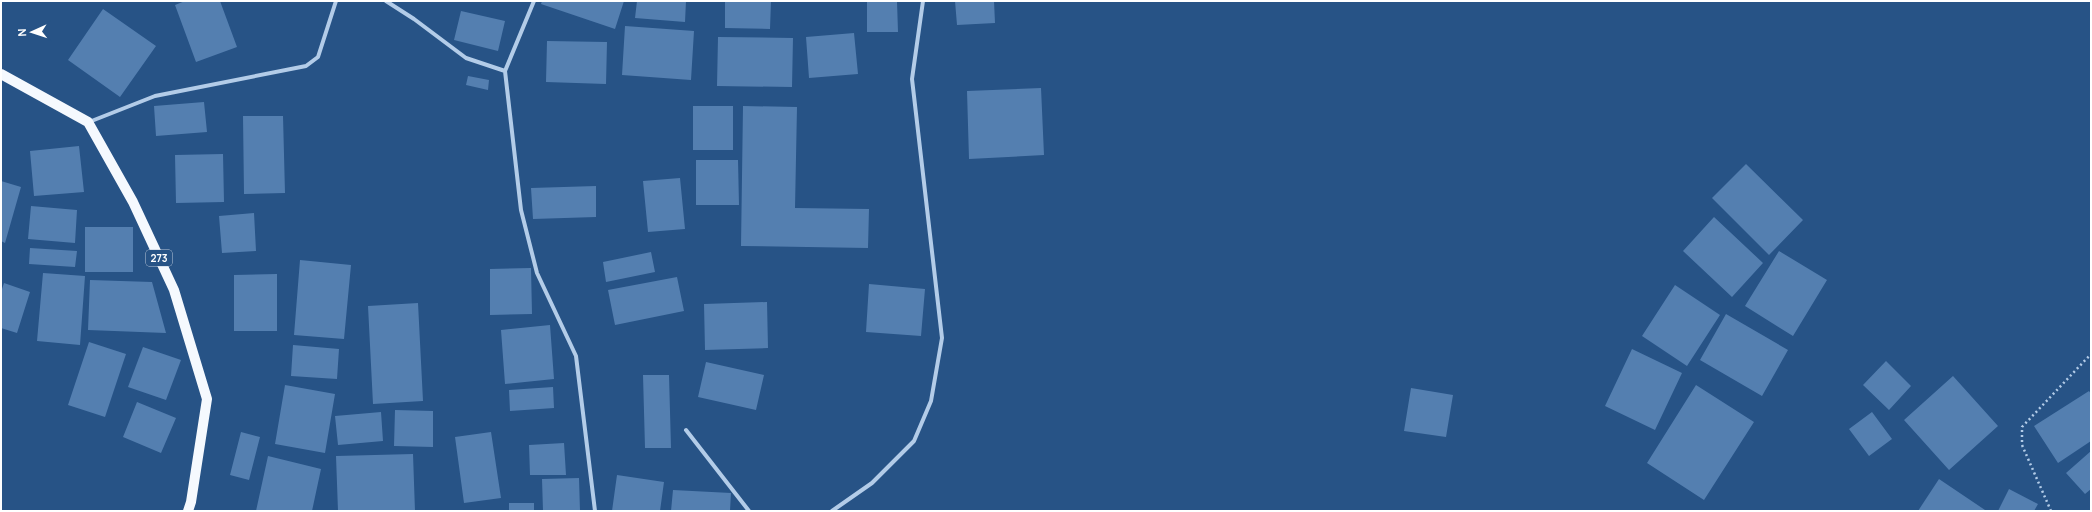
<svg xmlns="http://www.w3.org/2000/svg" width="2092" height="512" viewBox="0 0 2092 512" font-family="Manrope,sans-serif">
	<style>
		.building { fill: #547fb0 }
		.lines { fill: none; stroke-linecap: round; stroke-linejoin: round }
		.path { stroke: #b3cce8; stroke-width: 2.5; stroke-dasharray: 2 3; stroke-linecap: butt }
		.minor { stroke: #b3cce8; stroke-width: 4 }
		.primary { stroke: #f5f9fe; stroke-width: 10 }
		.labels { text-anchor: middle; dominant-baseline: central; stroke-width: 4; stroke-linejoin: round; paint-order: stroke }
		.shield { fill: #275386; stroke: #becbdb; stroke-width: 1 }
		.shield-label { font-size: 10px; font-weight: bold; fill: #fff }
	</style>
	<rect width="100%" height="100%" fill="#275386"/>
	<path class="building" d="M185,1H220L237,47L196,62L175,5Z
		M542,1H624L615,29L541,4Z
		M637,1H686L685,22L635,18Z
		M725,1H771L770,29L725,28Z
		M867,1H897L898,32H867Z
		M955,1H994L995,23L957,25Z
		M103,9L156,46L120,97L68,60Z
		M461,11L505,21L498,51L454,40Z
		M625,26L694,31L691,80L622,75Z
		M854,33L858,74L809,78L806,37Z
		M718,37L793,38L792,87L717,86Z
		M547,41L607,42L606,84L546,82Z
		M468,76L489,80L488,90L466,85Z
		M1041,88L1044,155L969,159L967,91Z
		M204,102L207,132L156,136L154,106Z
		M693,106H733V150H693Z
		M743,106L797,107L795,208L869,209L868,248L741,246Z
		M243,116H283L285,193L244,194Z
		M79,146L84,192L34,196L30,151Z
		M223,154L224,202L176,203L175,155Z
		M696,160H738L739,205H696Z
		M1746,164L1803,220L1769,255L1712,198Z
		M680,178L685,229L648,232L643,181Z
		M1,181L21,187L5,243L1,241Z
		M596,186V217L533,219L531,188Z
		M31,206L77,210L75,243L28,239Z
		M254,213L256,251L222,253L219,216Z
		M1714,217L1763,263L1732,297L1683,251Z
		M85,227H133V272H85Z
		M30,248L77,251L75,267L29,264Z
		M1779,251L1827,280L1793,336L1745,306Z
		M651,252L655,272L606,282L603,262Z
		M300,260L351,265L344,339L294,335Z
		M531,268L532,314L490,315V269Z
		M43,273L85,276L80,345L37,341Z
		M277,274V331H234V275Z
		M677,277L684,311L615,325L608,290Z
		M90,280L152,282L166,333L88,330Z
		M4,283L30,292L17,333L1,328V292Z
		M869,284L925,289L921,336L866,332Z
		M1675,285L1720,315L1687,366L1642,336Z
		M767,302L768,348L705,350L704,304Z
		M418,303L423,401L373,404L368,306Z
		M1726,314L1788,350L1762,396L1700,360Z
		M550,325L554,379L505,384L501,330Z
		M89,342L126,354L105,417L68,405Z
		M293,345L339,349L337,379L291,376Z
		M143,347L181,360L166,400L128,387Z
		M1632,349L1682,373L1655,430L1605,406Z
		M1886,361L1911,386L1889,410L1863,385Z
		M706,362L764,375L756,410L698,397Z
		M643,375H669L671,448H645Z
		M1953,376L1998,426L1949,470L1904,420Z
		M285,385L335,394L325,453L275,444Z
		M1696,385L1754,422L1704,500L1647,463Z
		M553,387L554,408L510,411L509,390Z
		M1411,388L1453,395L1446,437L1404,431Z
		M2089,391L2091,394V441L2058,463L2034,426Z
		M137,402L176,418L161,453L123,437Z
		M395,410L433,411V447L394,446Z
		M381,412L383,441L338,445L335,416Z
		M1872,412L1892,439L1869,456L1849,429Z
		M241,432L260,437L249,480L230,475Z
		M491,432L501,498L464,503L455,437Z
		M564,443L566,475H530L529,445Z
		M2091,451V489L2085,494L2066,473Z
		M413,454L415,511H338L336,456Z
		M268,456L321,469L312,511H256Z
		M617,475L664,482L660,511H612Z
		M579,478L580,511H543L542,479Z
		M1939,479L1985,510L1984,511H1918Z
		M2009,489L2038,504L2034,511H1998Z
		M673,490L731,493L730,511H671Z
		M509,503H534V511H509Z"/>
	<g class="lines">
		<path class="path" d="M2051,511L2022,445V427L2091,354"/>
		<path class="minor" d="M386,1L414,19L466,58L505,71L521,210L537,273L576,356L595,511
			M505,71L534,1
			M89,122L155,96L306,66L318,57L336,1
			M686,430L749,511
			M832,511L872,483L914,441L931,401L942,338L912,79L923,1"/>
		<path class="primary" d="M1,74L88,122L133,202L174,290L207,399L191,502L188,511"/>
	</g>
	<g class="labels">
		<rect class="shield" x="146" y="250" width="26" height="16" rx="3"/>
		<g class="shield-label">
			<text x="159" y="258">273</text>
		</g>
	</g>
	<rect width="2092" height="512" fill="none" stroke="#ffffff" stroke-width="4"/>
	<g transform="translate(32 32) rotate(267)" stroke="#275386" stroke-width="3" paint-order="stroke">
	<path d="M0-3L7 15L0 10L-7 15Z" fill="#ffffff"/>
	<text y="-6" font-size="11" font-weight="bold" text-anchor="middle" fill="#ffffff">N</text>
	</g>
</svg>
